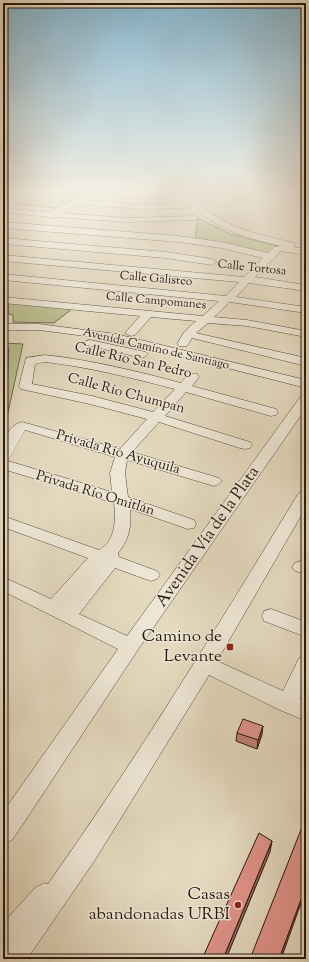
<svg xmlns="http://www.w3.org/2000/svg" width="309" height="962" viewBox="0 0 309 962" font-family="'Sorts Mill Goudy',serif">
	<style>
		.green { fill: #b9be8e; stroke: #706a4f }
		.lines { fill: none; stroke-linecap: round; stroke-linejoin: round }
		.stream-far1 { stroke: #6b796e; stroke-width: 2.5 }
		.stream { stroke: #6b796e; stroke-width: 3.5 }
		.minor-casing { stroke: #57483c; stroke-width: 1 }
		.minor { fill: #ede6d5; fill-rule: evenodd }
		.wall { fill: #c07e76; stroke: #281710 }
		.shaded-wall { fill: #9c6760; stroke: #281710 }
		.building { fill: #df9389; stroke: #281710 }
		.poi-dot { fill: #8f2418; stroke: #ede6d5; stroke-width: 1.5 }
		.labels { text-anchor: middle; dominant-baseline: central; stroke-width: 3; stroke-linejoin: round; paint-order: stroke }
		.far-street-label { font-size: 12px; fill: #281710; stroke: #ede6d5 }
		.street-label { font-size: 14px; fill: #281710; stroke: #ede6d5 }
		.near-street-label { font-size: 17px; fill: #281710; stroke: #ede6d5 }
		.near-poi-label { font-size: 17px; fill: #281710; stroke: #ede6d5; text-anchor: end }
	</style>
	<rect width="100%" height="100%" fill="#e4d9bf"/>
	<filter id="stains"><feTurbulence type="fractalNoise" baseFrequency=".005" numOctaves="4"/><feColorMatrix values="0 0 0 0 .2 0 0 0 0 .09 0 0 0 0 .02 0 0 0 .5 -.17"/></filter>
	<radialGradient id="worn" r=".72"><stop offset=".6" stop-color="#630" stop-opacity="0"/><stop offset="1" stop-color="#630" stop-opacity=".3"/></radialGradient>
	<path class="green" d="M32,190H92L57,208L15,204Z
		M198,218L230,234L277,246L268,254L195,238Z
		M8,303L72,309L54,323L13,322V315L8,314Z
		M3,343L23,344L7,417L3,426Z"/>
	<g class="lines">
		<path class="stream-far1" d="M3,387L7,378L8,349"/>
		<path class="stream" d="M3,388L4,386"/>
		<defs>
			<path id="minor" d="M14,190H22L6,205H3V199Z
				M94,190L149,194L177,192L181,194L177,196L149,198L96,194L84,200L139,205L185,204L189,206L185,208L139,209L76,204L62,213L127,218L195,216L199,218L195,220L127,222L56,217L53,218L49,217L3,212V209H6L53,212L58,207Z
				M189,190H196C198,193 199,198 200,201C215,226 268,237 294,243L295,245L293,247L306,249V255L280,251L274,259L272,260L255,277L306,285V291L249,283L236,297L306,307V313L230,302L214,317L247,320L306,331V337L247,326L208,323L196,333L306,358V366L192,338L187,346H179L177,344L184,332L196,321L151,317L135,335L131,336L125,333L140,316L3,303V297L203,316L219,301L3,280V274L226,296L239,282L3,261V255L244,277L263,258L221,248L179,242L3,228V222L179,236L221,242L268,253L274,247L281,246C255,240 207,228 193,202C191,198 190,194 189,190Z
				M301,190H306V192H302Z
				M3,238L166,252L212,259L217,262L212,265L166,258L3,244Z
				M3,324H39L116,334L306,380V388L116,340L39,330H3Z
				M90,340L146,352L148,354L146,356L142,358L86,345L84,343L86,341Z
				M45,355C91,360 136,371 181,383C186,377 189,372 197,374L199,377L192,386L276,409L278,412L276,415L271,416L186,392L165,416L250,442L252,445L250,448L245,449L240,448L159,422L132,452L219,478L222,481L219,484L214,486L127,460L125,473L128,497L194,520L196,524L194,528L188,529L130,509C132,525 129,540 118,553L119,557L157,571L160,575L157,579L151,581L115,568L79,614L127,636L301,396L306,395V408L137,651L25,821L12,840L3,844V812L118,649L3,591V577L51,599L88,558L3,527V516L99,550C116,541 116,519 114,503L3,469C3,452 2,427 22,422L120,449L147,419L90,404L21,389L19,386L26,358ZM45,362C89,367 132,378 175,389L153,412L92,396L32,384L35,364ZM25,430L115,457L110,473L112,492L8,461Z
				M306,489V507L217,661L283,691L299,658L306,656V685L300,699L306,702V721L280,710L209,675L95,860L27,959H3V923L36,887L45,883L48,884C137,758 218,626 298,494L301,491Z
				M301,561L306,562V574L295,571L292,567L295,563Z
				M271,609L306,622V637L264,621L262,616L264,611Z"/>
		</defs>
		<use href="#minor" class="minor-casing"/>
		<use href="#minor" class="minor"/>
	</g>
	<path class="wall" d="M237,733L262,734L257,749L236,741Z"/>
	<path class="shaded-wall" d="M263,726L262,734L257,749L258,740Z
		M272,841L270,852L226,959H223Z
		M306,886V889L281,959H279Z"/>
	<path class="building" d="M243,719L263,726L258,740L237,733Z
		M306,817V886L279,959H250Z
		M259,833L272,841L223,959H202Z"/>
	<linearGradient id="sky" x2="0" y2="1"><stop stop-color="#87b7d0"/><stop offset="0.59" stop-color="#f3eee2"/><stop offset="1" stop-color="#f3eee2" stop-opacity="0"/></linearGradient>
	<rect width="309" height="324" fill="url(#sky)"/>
	<g class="poi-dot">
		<rect x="226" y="643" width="8" height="8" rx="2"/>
		<circle cx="238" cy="905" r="4"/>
	</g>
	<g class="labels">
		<g class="far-street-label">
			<text transform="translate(252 268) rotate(6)">Calle Tortosa</text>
			<text transform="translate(156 279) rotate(5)">Calle Galisteo</text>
			<text transform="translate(156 301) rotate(5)">Calle Campomanes</text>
			<text transform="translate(156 349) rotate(13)">Avenida Camino de Santiago</text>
		</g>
		<g class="street-label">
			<text transform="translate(133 361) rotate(13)">Calle Río San Pedro</text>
			<text transform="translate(126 394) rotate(15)">Calle Río Chumpan</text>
			<text transform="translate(118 453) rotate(16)">Privada Río Ayuquila</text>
			<text transform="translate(95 494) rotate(17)">Privada Río Omitlán</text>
		</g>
		<g class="near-street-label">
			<text transform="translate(208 537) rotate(-55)">Avenida Vía de la Plata</text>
		</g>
		<g class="near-poi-label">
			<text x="222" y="637">Camino de<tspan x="222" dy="20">Levante</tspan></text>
			<text x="230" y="895">Casas<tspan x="230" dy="20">abandonadas URBI</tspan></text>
		</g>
	</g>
	<rect width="309" height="962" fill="none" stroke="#e4d9bf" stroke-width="16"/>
	<rect x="4" y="4" width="301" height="954" fill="none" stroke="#281710" stroke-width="2"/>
	<rect x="8" y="8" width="293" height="946" fill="none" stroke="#281710"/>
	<rect width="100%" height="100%" filter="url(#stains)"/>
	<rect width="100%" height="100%" fill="url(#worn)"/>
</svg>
